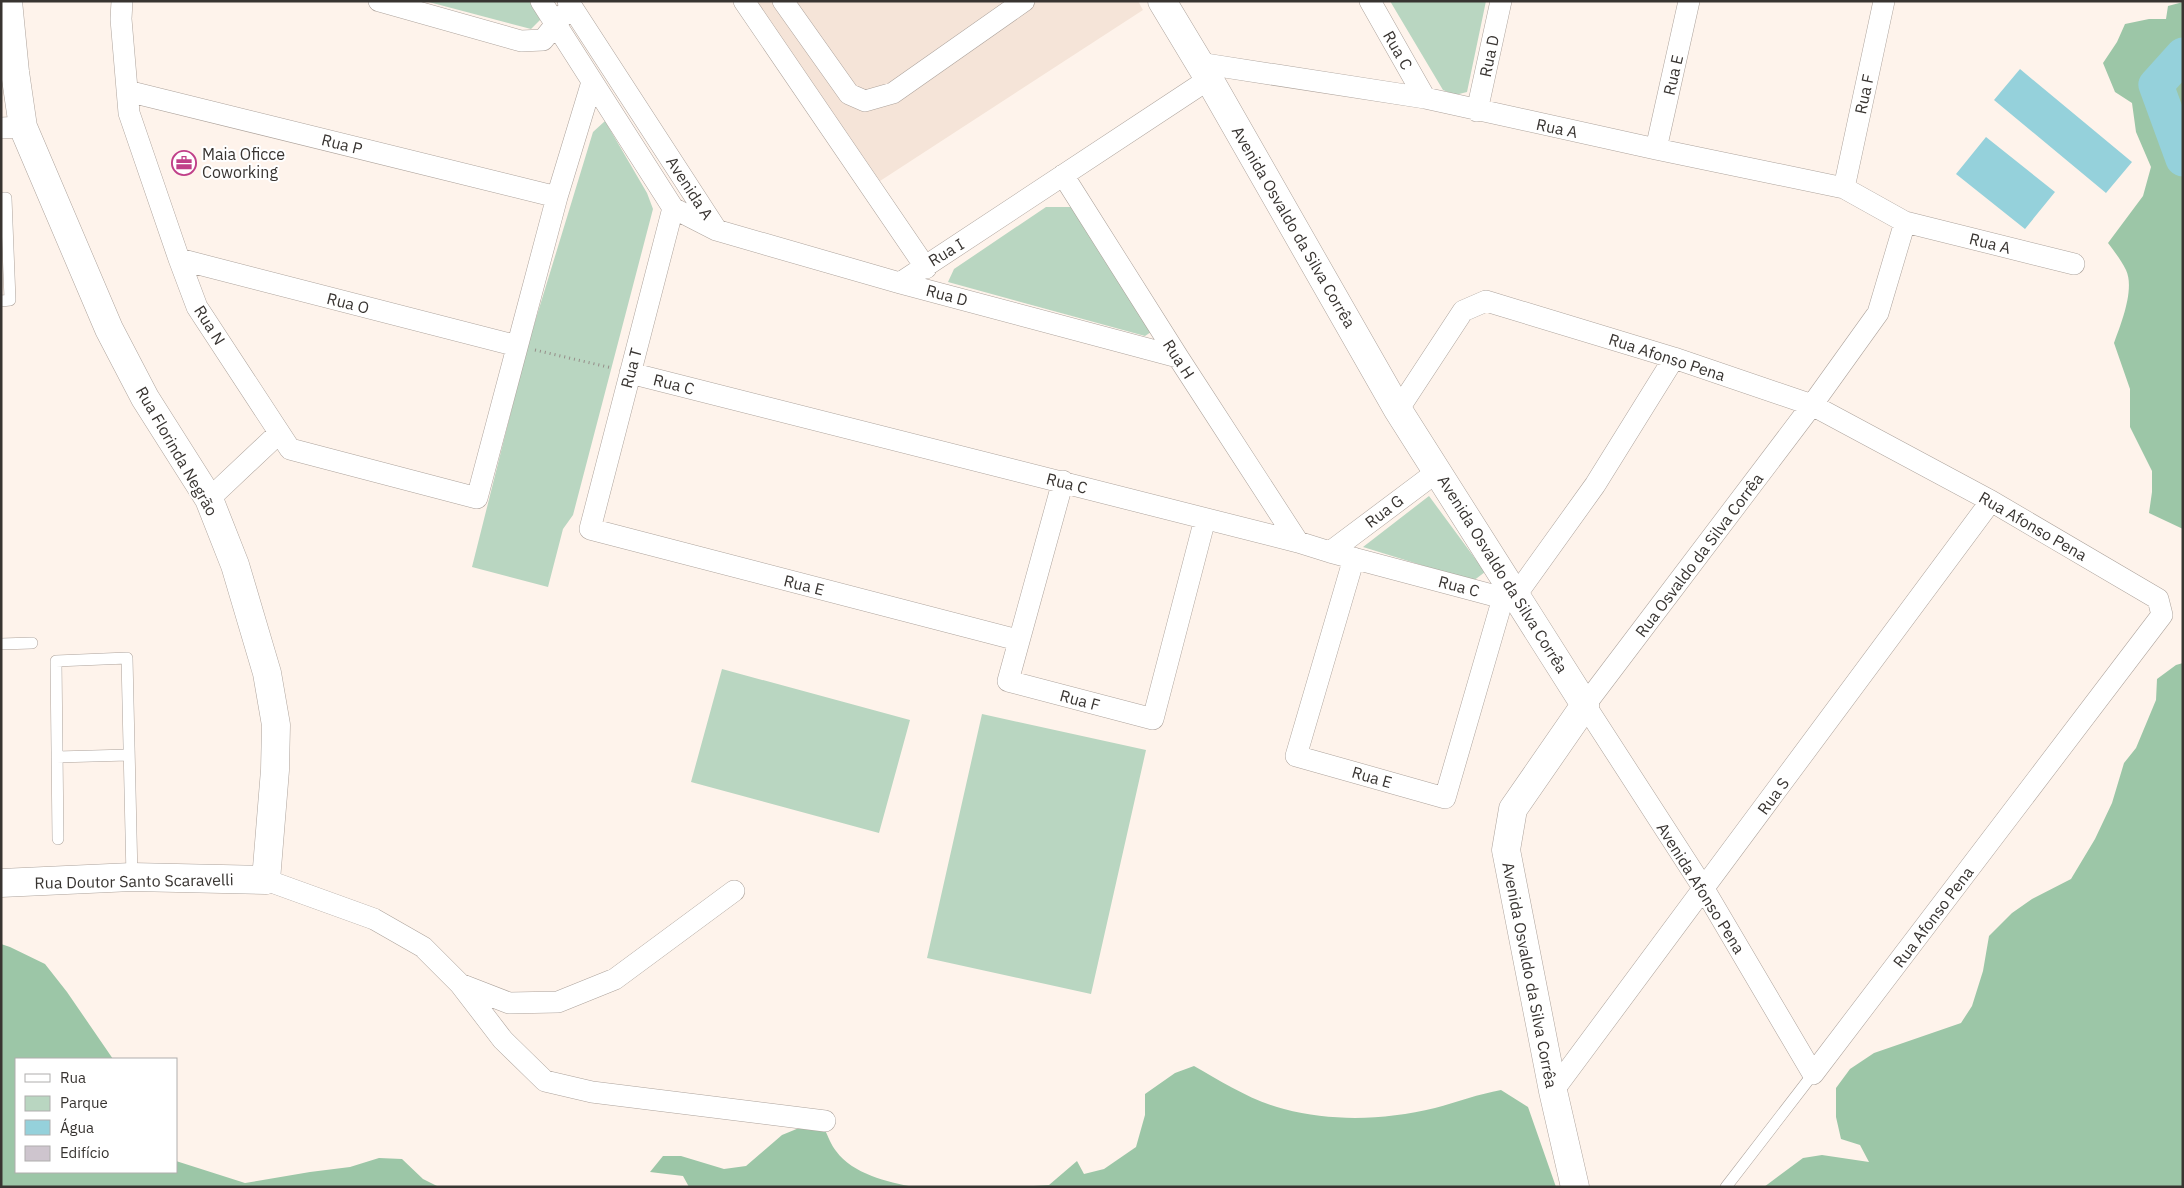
<svg xmlns="http://www.w3.org/2000/svg" width="2184" height="1188" viewBox="0 0 2184 1188" font-family="'IBM Plex Sans',sans-serif">
	<style>
		.built { fill: #f5e4d8 }
		.green { fill: #b9d6c1 }
		.forest { fill: #9cc6a7 }
		.water { fill: #95d1db }
		.lines { fill: none; stroke-linecap: round; stroke-linejoin: round }
		.river { stroke: #95d1db; stroke-width: 35 }
		.building { fill: #cec5ce; stroke: #938b93; filter: url(#shadow) }
		.lane-casing { stroke: #ada39c; stroke-width: 12 }
		.street-casing { stroke: #ada39c; stroke-width: 22 }
		.secondary-casing { stroke: #ada39c; stroke-width: 29 }
		.path { stroke: #958d88; stroke-width: 3; stroke-dasharray: 1 4; stroke-linecap: butt }
		.lane { stroke: #fff; stroke-width: 11 }
		.street { stroke: #fff; stroke-width: 21 }
		.secondary { stroke: #fff; stroke-width: 28 }
		.labels { text-anchor: middle; dominant-baseline: central; stroke-width: 4; stroke-linejoin: round; paint-order: stroke }
		.street-label { font-size: 16px; fill: #383431; stroke: #fff }
		.poi-label { font-size: 16px; fill: #383431; stroke: #fff; text-anchor: start }
	</style>
	<defs>
		<filter id="shadow"><feDropShadow dx="5.5" dy="3" stdDeviation="2.5" flood-color="#0004"/></filter>
	</defs>
	<rect width="100%" height="100%" fill="#fef3eb"/>
	<path class="built" d="M756,1H1138L1143,10L880,181Z"/>
	<path class="green" d="M425,1H530L542,18L531,29Z
		M1390,1H1486L1467,92L1455,95L1443,90Z
		M605,121L647,193L653,209L573,515L563,529L548,587L472,567L527,348L593,132Z
		M1046,207H1071L1151,332L1145,336L948,282L954,269Z
		M1429,496L1485,572L1473,581L1363,547Z
		M722,669L910,720L879,833L691,782Z
		M982,714L1146,750L1091,994L927,958Z"/>
	<path class="forest" d="M2183,2V529L2149,513L2152,492V471L2130,427V389L2114,343C2121,324 2135,289 2126,270C2121,260 2114,251 2108,243L2143,196L2151,167L2136,132L2132,103L2115,92L2103,63L2117,42L2125,24L2149,19H2166L2168,6Z
		M2183,663V1187H1764L1803,1158L1822,1155L1869,1162L1860,1145L1841,1139L1836,1117V1088L1850,1069L1874,1053L1961,1023L1972,1006L1983,971L1989,936L2012,913L2032,899L2071,879L2095,839L2112,803L2124,763L2136,748L2156,700L2157,679L2176,665Z
		M1,944L10,947L45,964L67,992L113,1059H16V1172H176V1161L245,1183L310,1172L350,1167L379,1158L402,1159L423,1179L439,1187H1Z
		M1194,1066C1222,1082 1252,1101 1284,1109C1334,1122 1385,1120 1435,1108C1457,1102 1479,1094 1501,1090L1528,1107L1556,1187H1018L1049,1185L1077,1161L1084,1174L1104,1169L1136,1147L1145,1115V1094L1175,1073Z
		M799,1128L825,1130C828,1136 831,1145 836,1151C853,1174 887,1182 914,1187H689L683,1176L650,1172L663,1156H681L724,1169L746,1166L782,1135Z"/>
	<path class="water" d="M2020,69L2132,162L2106,193L1994,100Z
		M1986,137L2055,192L2025,229L1956,174Z"/>
	<g class="lines">
		<path class="river" d="M2183,55L2156,85L2183,159"/>
	</g>
	<path class="building" d="M180,158L189,159L188,167H178Z"/>
	<g class="lines">
		<defs>
			<path id="lane" d="M1,198H6L10,300L1,301
				M1,644L32,643
				M57,757L128,755
				M58,839L56,661L127,658L132,877
				M1726,1187L1813,1074"/>
			<path id="street" d="M122,1L121,19L129,113L179,259L197,307L290,449L477,498L557,197L592,82
				M379,1L521,41L543,40L564,14
				M541,1L673,208L716,230L900,283L1178,357
				M568,1L716,229
				M744,1L926,268
				M783,1L849,94L865,101L893,93L1024,1
				M1370,1L1425,98
				M1199,63L1425,98L1656,149L1844,188L1905,222L2074,264
				M127,91L557,197
				M1477,111L1501,1
				M1,128L23,127
				M1656,149L1689,1
				M1063,175L1178,357L1298,542
				M1844,188L1884,1
				M673,208L590,529L1018,640
				M179,259L517,346
				M900,283L1209,79
				M630,373L1298,542L1330,552L1503,598L1516,595L1595,485L1674,358
				M1398,410L1463,311L1486,301L1674,358L1812,405L1991,501L2158,599L2162,615L1813,1074L1704,889L1585,705L1812,405L1878,313L1905,222
				M1063,481L1008,681L1153,719L1205,519
				M209,499L279,433
				M1330,552L1438,471
				M1354,558L1296,756L1445,798L1503,598
				M266,880L374,919L423,947L460,984L503,1040L545,1081L592,1092L825,1121
				M460,984L509,1003L558,1002L615,979L734,891
				M1553,1091L1991,501"/>
			<path id="secondary" d="M1162,1L1209,79L1398,410L1585,705L1513,809L1506,850L1553,1091L1575,1187
				M1,883L132,877L266,880L275,770L276,725L267,673L235,565L209,499L145,398L109,329L23,127L15,72L8,1"/>
		</defs>
		<use href="#lane" class="lane-casing"/>
		<use href="#street" class="street-casing"/>
		<use href="#secondary" class="secondary-casing"/>
		<path class="path" d="M535,350L612,368"/>
		<use href="#lane" class="lane"/>
		<use href="#street" class="street"/>
		<use href="#secondary" class="secondary"/>
	</g>
	<defs>
		<symbol id="office-ring" viewBox="-11 -11 22 22"><circle r="9.5" fill="#fff" stroke="#c03f89" stroke-width="1.5"/><path d="M-6-3h4V-5.5h4V-3h4V5H-6ZM-1-4.5V-3h2v-1.5ZM-6 0V1H6V0Z" fill="#c03f89"/></symbol>
	</defs>
	<g fill-rule="evenodd">
		<use href="#office-ring" x="170" y="149" width="28" height="28"/>
	</g>
	<g class="labels">
		<g class="street-label">
			<text transform="translate(1398 50) rotate(60)">Rua C</text>
			<text transform="translate(1489 56) rotate(-78)">Rua D</text>
			<text transform="translate(1673 75) rotate(-77)">Rua E</text>
			<text transform="translate(1864 94) rotate(-78)">Rua F</text>
			<text transform="translate(1557 128) rotate(12)">Rua A</text>
			<text transform="translate(342 144) rotate(14)">Rua P</text>
			<text transform="translate(690 188) rotate(57)">Avenida A</text>
			<text transform="translate(1294 227) rotate(60)">Avenida Osvaldo da Silva Corrêa</text>
			<text transform="translate(1990 243) rotate(14)">Rua A</text>
			<text transform="translate(946 252) rotate(-31)">Rua I</text>
			<text transform="translate(947 295) rotate(15)">Rua D</text>
			<text transform="translate(348 303) rotate(14)">Rua O</text>
			<text transform="translate(210 325) rotate(58)">Rua N</text>
			<text transform="translate(1667 357) rotate(18)">Rua Afonso Pena</text>
			<text transform="translate(1179 359) rotate(57)">Rua H</text>
			<text transform="translate(631 368) rotate(-75)">Rua T</text>
			<text transform="translate(674 384) rotate(14)">Rua C</text>
			<text transform="translate(177 451) rotate(60)">Rua Florinda Negrão</text>
			<text transform="translate(1067 483) rotate(14)">Rua C</text>
			<text transform="translate(1384 511) rotate(-37)">Rua G</text>
			<text transform="translate(2033 526) rotate(30)">Rua Afonso Pena</text>
			<text transform="translate(1699 555) rotate(-53)">Rua Osvaldo da Silva Corrêa</text>
			<text transform="translate(1503 574) rotate(58)">Avenida Osvaldo da Silva Corrêa</text>
			<text transform="translate(804 585) rotate(14)">Rua E</text>
			<text transform="translate(1459 586) rotate(15)">Rua C</text>
			<text transform="translate(1080 700) rotate(15)">Rua F</text>
			<text transform="translate(1372 777) rotate(16)">Rua E</text>
			<text transform="translate(1773 796) rotate(-54)">Rua S</text>
			<text transform="translate(134 881) rotate(-1)">Rua Doutor Santo Scaravelli</text>
			<text transform="translate(1701 888) rotate(58)">Avenida Afonso Pena</text>
			<text transform="translate(1933 917) rotate(-53)">Rua Afonso Pena</text>
			<text transform="translate(1530 975) rotate(79)">Avenida Osvaldo da Silva Corrêa</text>
		</g>
		<g class="poi-label">
			<text x="202" y="154">Maia Oficce<tspan x="202" dy="18">Coworking</tspan></text>
		</g>
	</g>
	<rect width="2184" height="1188" fill="none" stroke="#383431" stroke-width="5"/>
	<rect x="15" y="1058" width="162" height="115" fill="#ffffff" stroke="#afaead"/>
	<rect x="25" y="1074" width="25" height="8" fill="#ffffff" stroke="#afaead"/>
	<text x="60" y="1083" font-size="15" fill="#383431">Rua</text>
	<rect x="25" y="1096" width="25" height="15" fill="#b9d6c1" stroke="#afaead"/>
	<text x="60" y="1108" font-size="15" fill="#383431">Parque</text>
	<rect x="25" y="1120" width="25" height="15" fill="#95d1db" stroke="#afaead"/>
	<text x="60" y="1133" font-size="15" fill="#383431">Água</text>
	<rect x="25" y="1146" width="25" height="15" fill="#cec5ce" stroke="#afaead"/>
	<text x="60" y="1158" font-size="15" fill="#383431">Edifício</text>
</svg>
